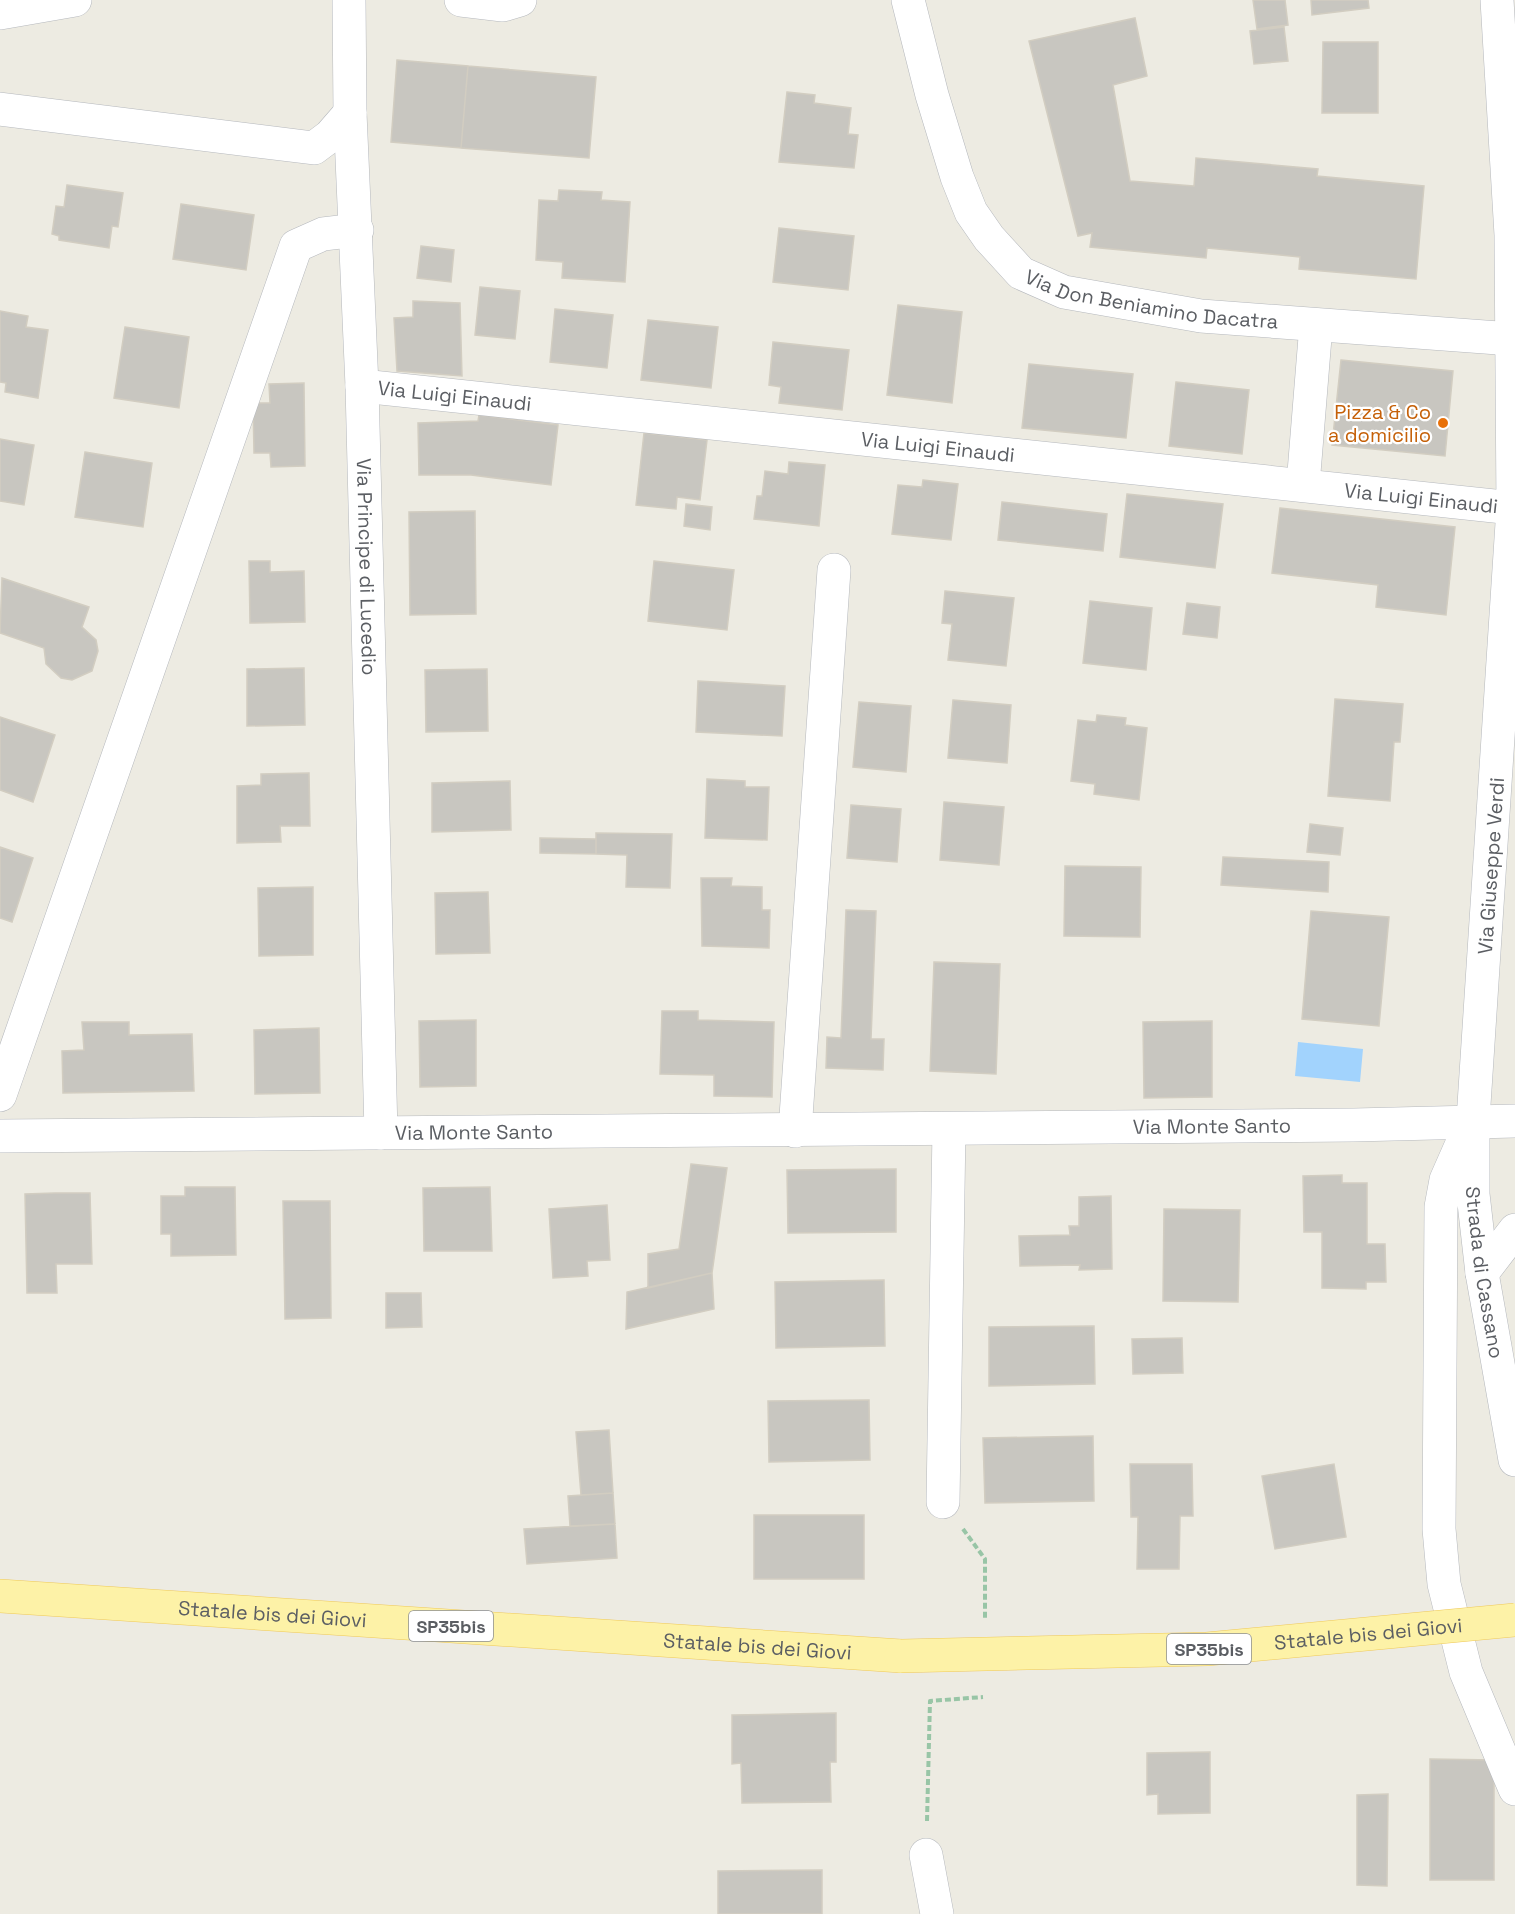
<svg xmlns="http://www.w3.org/2000/svg" width="1515" height="1914" viewBox="0 0 1515 1914" font-family="'Space Grotesk',sans-serif">
	<style>
		.water { fill: #a2d3fd }
		.building { fill: #c8c6c0; stroke: #d2cdc1; stroke-width: 1.5 }
		.lines { fill: none; stroke-linecap: round; stroke-linejoin: round }
		.minor-casing { stroke: #b5b8bd; stroke-width: 34 }
		.major-casing { stroke: #efc95a; stroke-width: 34 }
		.path { stroke: #98c5a6; stroke-width: 4; stroke-dasharray: 6 3; stroke-linecap: butt }
		.minor { stroke: #fff; stroke-width: 33 }
		.major { stroke: #fdf2a7; stroke-width: 33 }
		.major-bridge-casing { stroke: #efc95a; stroke-width: 34; stroke-linecap: butt }
		.major-bridge { stroke: #fdf2a7; stroke-width: 33 }
		.food-dot { fill: #e8710a; stroke: #fff; stroke-width: 2 }
		.labels { text-anchor: middle; dominant-baseline: central; stroke-width: 4.5; stroke-linejoin: round; paint-order: stroke }
		.shield { fill: #fff; stroke: #8c8e92; stroke-width: 1.5 }
		.shield-label { font-size: 18px; font-weight: bold; fill: #5b5e63 }
		.street-label { font-size: 20px; fill: #5b5e63; stroke: #fff }
		.food-label { font-size: 20px; fill: #c56008; stroke: #fff; text-anchor: end }
	</style>
	<rect width="100%" height="100%" fill="#edebe2"/>
	<path class="water" d="M1298,1042L1363,1049L1360,1082L1295,1076Z"/>
	<path class="building" d="M1253,0H1285L1288,25L1257,29Z
		M1311,0H1368L1369,8L1312,15Z
		M1135,18L1147,76L1113,85L1130,181L1194,186L1196,158L1318,169L1317,176L1424,186L1416,279L1299,269L1300,257L1207,248L1206,258L1090,247L1092,233L1078,236L1029,41Z
		M1284,27L1288,61L1254,64L1250,31Z
		M1323,42H1378V113H1322Z
		M397,60L468,66L461,148L391,142Z
		M468,66L596,77L589,158L461,148Z
		M787,92L815,95L814,103L851,108L848,134L858,135L854,168L779,162Z
		M67,185L123,193L118,227L112,226L109,248L59,240V236L52,234L56,206L64,207Z
		M559,190L602,192L601,200L630,202L625,282L562,278L563,262L536,260L539,200L558,201Z
		M181,204L254,215L246,270L173,259Z
		M779,228L854,236L848,290L773,282Z
		M421,246L454,250L451,282L417,278Z
		M480,287L520,291L515,339L475,335Z
		M413,301L460,303L462,376L397,371L394,318L413,317Z
		M898,305L962,312L952,403L887,395Z
		M555,309L613,315L607,368L550,362Z
		M0,311L28,316L26,327L48,330L38,398L5,392L6,383L0,382Z
		M648,320L718,327L711,388L641,380Z
		M125,327L189,337L179,408L114,398Z
		M773,342L849,350L842,410L779,403L781,387L769,385Z
		M1341,360L1453,371L1445,456L1332,445Z
		M1029,364L1133,374L1126,438L1022,428Z
		M1176,382L1249,390L1242,454L1169,446Z
		M304,383L305,466L271,467L270,453H254L253,403H270L269,384Z
		M479,415L558,425L551,485L471,475H419L418,423L478,421Z
		M644,433L707,440L700,500L677,497L676,509L636,505Z
		M0,439L34,445L24,505L0,501Z
		M85,452L152,463L143,527L75,517Z
		M789,462L825,465L819,526L754,519L757,496H762L765,471L788,474Z
		M923,480L958,484L951,540L892,534L898,485L922,487Z
		M1127,494L1223,504L1215,568L1120,557Z
		M1002,502L1107,514L1103,551L998,540Z
		M686,504L712,507L710,530L684,526Z
		M1280,508L1455,527L1446,615L1376,607L1378,585L1272,573Z
		M475,511L476,614L410,615L409,512Z
		M249,561H270V572L304,571L305,622L250,623Z
		M654,561L734,570L727,630L648,621Z
		M2,578L89,607L82,627L96,640L98,651L92,671L72,680L61,678L46,664L44,648L0,633Z
		M945,591L1014,598L1006,666L948,660L952,624L942,623Z
		M1090,601L1152,608L1146,670L1083,663Z
		M1187,603L1220,607L1217,638L1183,634Z
		M304,668L305,725L247,726V669Z
		M487,669L488,731L426,732L425,670Z
		M698,681L785,686L782,736L696,732Z
		M1335,699L1403,704L1400,742H1394L1390,801L1328,796Z
		M953,700L1011,705L1007,763L948,758Z
		M859,702L911,706L906,772L853,767Z
		M1097,715L1126,718L1125,725L1147,728L1139,800L1094,794L1095,784L1071,781L1078,720L1096,722Z
		M0,717L55,735L33,802L0,790Z
		M309,773L310,826H280L281,842L237,843V786L261,785V774Z
		M707,779L745,781V787H769L767,840L705,838Z
		M510,781L511,830L432,832V783Z
		M944,802L1004,807L999,865L940,860Z
		M851,805L901,809L897,862L847,858Z
		M1310,824L1343,828L1340,855L1307,852Z
		M596,833L672,834L670,888L626,887L627,855L596,854Z
		M540,838L596,839V854L540,853Z
		M0,847L33,858L12,922L0,918Z
		M1223,857L1329,862L1328,892L1221,885Z
		M1065,866L1141,867L1140,937L1064,936Z
		M701,878H732L731,886L762,887V910H770L769,948L702,946Z
		M313,887V955L259,956L258,888Z
		M488,892L490,953L436,954L435,893Z
		M846,910L876,911L871,1039H884L883,1070L826,1068L827,1037L841,1038Z
		M1311,911L1389,917L1379,1026L1302,1019Z
		M934,962L1000,964L996,1074L930,1071Z
		M662,1011H698V1020L774,1022L772,1097L714,1096V1075L660,1074Z
		M476,1020V1086L420,1087L419,1021Z
		M1212,1021V1097L1144,1098L1143,1022Z
		M82,1022H129V1035L192,1034L194,1091L63,1093L62,1051L84,1050Z
		M319,1028L320,1093L255,1094L254,1030Z
		M691,1164L727,1168L712,1273L648,1288V1254L679,1249Z
		M896,1169V1232L788,1233L787,1170Z
		M1342,1175V1183H1367V1244H1385L1386,1282H1366V1289L1322,1288V1232H1304L1303,1176Z
		M185,1187H235L236,1255L171,1256V1234H161V1196H185Z
		M490,1187L492,1251H424L423,1188Z
		M55,1193H90L92,1264H56L57,1293H27L25,1194Z
		M1111,1196L1112,1269L1079,1270L1080,1265L1020,1266L1019,1236L1070,1235L1069,1226H1079V1197Z
		M283,1201H330L331,1318L285,1319Z
		M607,1205L610,1260L587,1261L588,1276L553,1278L549,1209Z
		M1164,1209L1240,1210L1238,1302L1163,1301Z
		M712,1273L714,1309L626,1329L627,1292Z
		M884,1280L885,1346L776,1348L775,1282Z
		M386,1293H421L422,1327L386,1328Z
		M1094,1326L1095,1384L989,1386V1327Z
		M1182,1338L1183,1373L1133,1374L1132,1339Z
		M869,1400L870,1460L769,1462L768,1401Z
		M609,1430L613,1493L581,1495L576,1432Z
		M1093,1436L1094,1501L985,1503L983,1438Z
		M1130,1464H1192L1193,1516H1180L1179,1569H1137L1138,1517H1131Z
		M1334,1464L1346,1537L1275,1549L1262,1476Z
		M613,1493L615,1524L570,1526L568,1496Z
		M754,1515H864V1579H754Z
		M615,1524L617,1558L527,1564L524,1529Z
		M836,1713V1762H830L831,1802L742,1803L741,1763L732,1764V1715Z
		M1210,1752V1813L1158,1814V1794L1147,1795V1753Z
		M1430,1759L1494,1760V1880H1430Z
		M1388,1794L1387,1886L1357,1885V1795Z
		M822,1870V1914H718V1871Z"/>
	<g class="lines">
		<defs>
			<g id="minor">
				<path id="s1" d="M349,0L350,113L362,386L381,1133"/>
				<path d="M461,0L503,5L520,0"/>
				<path id="s2" d="M908,0L932,95L957,177L971,212L989,238L1021,273L1064,292L1201,316L1512,339"/>
				<path id="s3" d="M1497,0L1511,235L1513,508L1473,1120V1194L1482,1273L1515,1460"/>
				<path d="M0,13L75,0"/>
				<path d="M0,109L314,148L330,136L350,113"/>
				<path id="s4" d="M362,386L1513,508"/>
				<path d="M1303,485L1316,325"/>
				<path d="M0,1095L296,246L323,234L357,230"/>
				<path d="M1468,1130L1446,1180L1441,1207L1439,1529L1444,1584L1466,1672L1515,1789"/>
				<path d="M795,1131L834,570"/>
				<path id="s5" d="M0,1136L1354,1125L1515,1121"/>
				<path d="M1482,1273L1515,1230"/>
				<path d="M943,1502L949,1129"/>
				<path d="M926,1855L937,1914"/>
			</g>
			<g id="major">
				<path id="s6" d="M0,1596L901,1656"/>
			</g>
		</defs>
		<use href="#minor" class="minor-casing"/>
		<use href="#major" class="major-casing"/>
		<path class="path" d="M963,1529L985,1559V1620
			M927,1821L930,1701L983,1697"/>
		<use href="#minor" class="minor"/>
		<use href="#major" class="major"/>
		<defs>
			<g id="major-bridge">
				<path id="s7" d="M901,1656L1207,1649L1515,1620"/>
			</g>
		</defs>
		<use href="#major-bridge" class="major-bridge-casing"/>
		<use href="#major-bridge" class="major-bridge"/>
	</g>
	<circle class="food-dot" cx="1443" cy="423" r="6"/>
	<g class="labels">
		<g class="shield">
			<rect x="409" y="1611" width="84" height="30" rx="4.5"/>
			<rect x="1167" y="1634" width="84" height="30" rx="4.5"/>
		</g>
		<g class="shield-label">
			<text x="451" y="1626">SP35bis</text>
			<text x="1209" y="1649">SP35bis</text>
		</g>
		<g class="street-label">
			<text stroke="none"><textPath href="#s2" startOffset="435">Via Don Beniamino Dacatra</textPath></text>
			<text stroke="none"><textPath href="#s4" startOffset="93">Via Luigi Einaudi</textPath></text>
			<text stroke="none"><textPath href="#s4" startOffset="579">Via Luigi Einaudi</textPath></text>
			<text stroke="none"><textPath href="#s4" startOffset="1065">Via Luigi Einaudi</textPath></text>
			<text stroke="none"><textPath href="#s1" startOffset="567">Via Principe di Lucedio</textPath></text>
			<text transform="translate(1491 866) rotate(-86)">Via Giuseppe Verdi</text>
			<text stroke="none"><textPath href="#s5" startOffset="1212">Via Monte Santo</textPath></text>
			<text stroke="none"><textPath href="#s5" startOffset="474">Via Monte Santo</textPath></text>
			<text stroke="none"><textPath href="#s3" startOffset="1275">Strada di Cassano</textPath></text>
			<text stroke="none"><textPath href="#s6" startOffset="273">Statale bis dei Giovi</textPath></text>
			<text stroke="none"><textPath href="#s7" startOffset="468">Statale bis dei Giovi</textPath></text>
			<text stroke="none"><textPath href="#s6" startOffset="759">Statale bis dei Giovi</textPath></text>
		</g>
		<g class="food-label">
			<text x="1431" y="412">Pizza &amp; Co<tspan x="1431" dy="23">a domicilio</tspan></text>
		</g>
	</g>
</svg>
